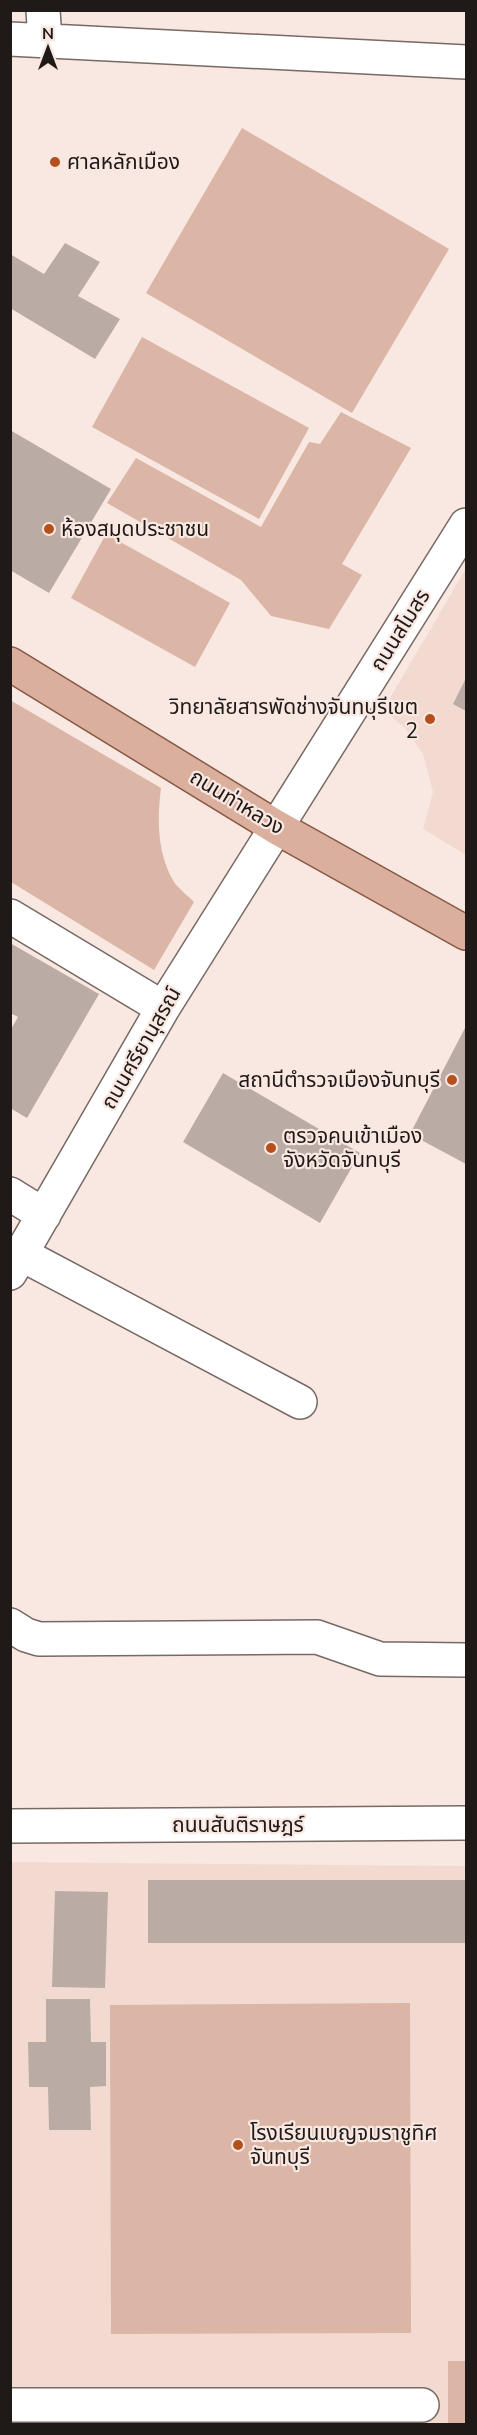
<svg xmlns="http://www.w3.org/2000/svg" width="477" height="2435" viewBox="0 0 477 2435" font-family="'Nunito Sans','Noto Sans Thai',sans-serif">
	<style>
		.built { fill: #f2dad0 }
		.green { fill: #dbb5a5 }
		.building { fill: #bbaba5 }
		.lines { fill: none; stroke-linecap: round; stroke-linejoin: round }
		.minor-casing { stroke: #776963; stroke-width: 36 }
		.major-casing { stroke: #885843; stroke-width: 36 }
		.minor { stroke: #fff; stroke-width: 33 }
		.major { stroke: #daaf9d; stroke-width: 33 }
		.poi-dot { fill: #b5501e; stroke: #f9e8e1; stroke-width: 2 }
		.labels { text-anchor: middle; dominant-baseline: central; stroke-width: 4.5; stroke-linejoin: round; paint-order: stroke }
		.poi-label { font-size: 21px; fill: #1f1917; stroke: #f9e8e1; text-anchor: start }
		.street-label { font-size: 21px; fill: #1f1917; stroke: #f9e8e1 }
	</style>
	<rect width="100%" height="100%" fill="#f9e8e1"/>
	<path class="built" d="M465,570L466,571V855L423,829L433,792L423,754L405,728L383,710Z
		M10,1862L466,1866V2424H11Z"/>
	<path class="green" d="M242,128L449,249L352,413L146,293Z
		M142,337L309,428L259,519L92,427Z
		M341,412L411,448L342,564L362,575L329,629L271,616L241,580L107,503L136,458L261,527L309,442L320,444Z
		M106,534L230,603L195,667L71,598Z
		M10,700L161,788C157,819 157,854 174,882C179,889 188,896 194,902L154,970L11,882Z
		M410,2003L411,2333L111,2334L110,2005Z
		M448,2361H466V2424H448Z"/>
	<path class="building" d="M65,243L100,262L78,296L120,319L95,359L10,308V254L44,274Z
		M10,430L111,489L49,593L10,570Z
		M466,678V711L453,704Z
		M10,943L99,994L27,1118L10,1108V1031L18,1017L10,1013Z
		M466,1026V1164L410,1134Z
		M223,1073L360,1153L320,1223L183,1142Z
		M148,1880H466V1943H148Z
		M55,1891L108,1892L105,1988L52,1987Z
		M46,1999H90L91,2042H106V2086L90,2087L91,2130H49L48,2087H29L28,2042H46Z"/>
	<g class="lines">
		<defs>
			<path id="minor" d="M43,10L45,41
				M10,39L466,62
				M10,916L163,1008
				M10,1194L44,1215
				M21,1254L300,1402
				M10,1273L163,1008L466,525
				M10,1625L26,1635L39,1639L317,1637L380,1659L466,1660
				M10,1826L466,1823
				M10,2405H422"/>
			<path id="major" d="M10,664L276,827L466,933"/>
		</defs>
		<use href="#minor" class="minor-casing"/>
		<use href="#major" class="major-casing"/>
		<use href="#minor" class="minor"/>
		<use href="#major" class="major"/>
	</g>
	<g class="poi-dot">
		<circle cx="55" cy="162" r="6"/>
		<circle cx="49" cy="529" r="6"/>
		<circle cx="430" cy="719" r="6"/>
		<circle cx="452" cy="1080" r="6"/>
		<circle cx="271" cy="1148" r="6"/>
		<circle cx="238" cy="2145" r="6"/>
	</g>
	<g class="labels">
		<g class="poi-label">
			<text x="67" y="162">ศาลหลักเมือง</text>
			<text x="61" y="529">ห้องสมุดประชาชน</text>
			<text x="418" y="707" text-anchor="end">วิทยาลัยสารพัดช่างจันทบุรีเขต<tspan x="418" dy="24">2</tspan></text>
			<text x="440" y="1080" text-anchor="end">สถานีตำรวจเมืองจันทบุรี</text>
			<text x="283" y="1136">ตรวจคนเข้าเมือง<tspan x="283" dy="24">จังหวัดจันทบุรี</tspan></text>
			<text x="250" y="2133">โรงเรียนเบญจมราชูทิศ<tspan x="250" dy="24">จันทบุรี</tspan></text>
		</g>
		<g class="street-label">
			<text transform="translate(400 630) rotate(-58)">ถนนสโมสร</text>
			<text transform="translate(237 802) rotate(31)">ถนนท่าหลวง</text>
			<text transform="translate(141 1048) rotate(-60)">ถนนศรียานุสรณ์</text>
			<text x="238" y="1825">ถนนสันติราษฎร์</text>
		</g>
	</g>
	<rect width="477" height="2435" fill="none" stroke="#1f1917" stroke-width="24"/>
	<g transform="translate(48 48)" stroke="#f9e8e1" stroke-width="4.5" paint-order="stroke">
	<path d="M0-4.5L10 22L0 15L-10 22Z" fill="#1f1917"/>
	<text y="-9" font-size="16" font-weight="bold" text-anchor="middle" fill="#1f1917">N</text>
	</g>
</svg>
